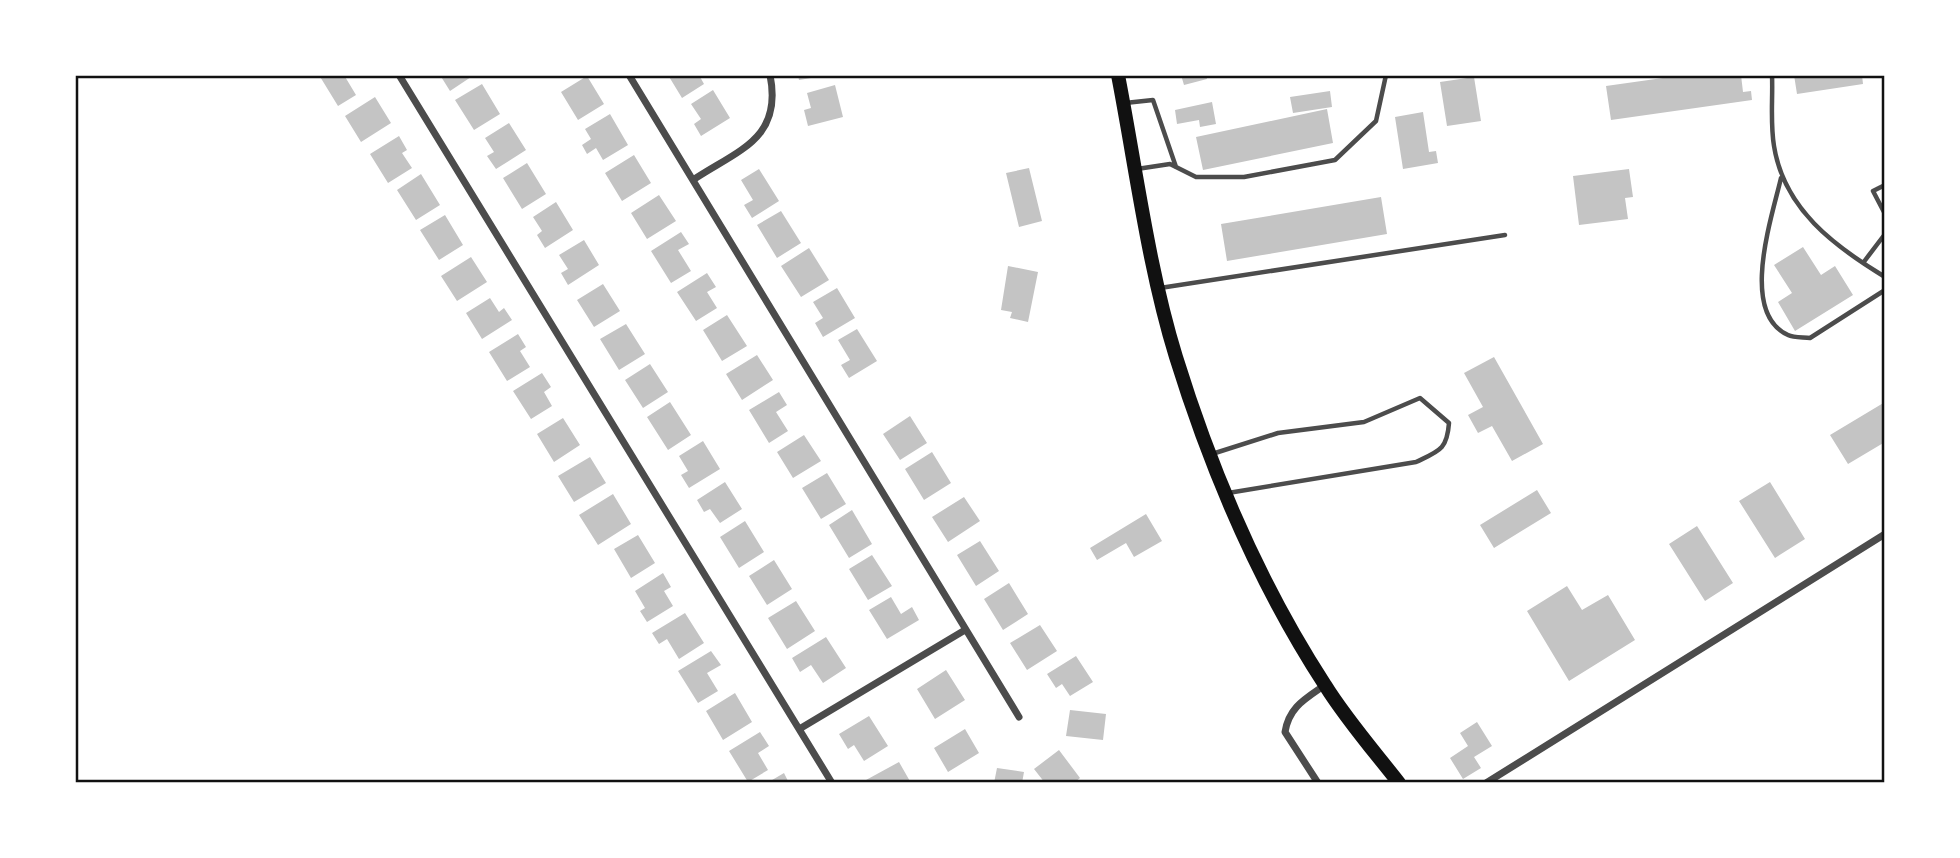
<svg xmlns="http://www.w3.org/2000/svg" width="1960" height="858" viewBox="0 0 1960 858" font-family="'Space Grotesk',sans-serif">
	<style>
		.building { fill: #c4c4c4 }
		.lines { fill: none; stroke-linecap: round; stroke-linejoin: round }
		.service { stroke: #4c4c4c; stroke-width: 4.5 }
		.minor { stroke: #4c4c4c; stroke-width: 7 }
		.primary { stroke: #111; stroke-width: 14 }
		.neatline { fill: none; stroke: #111; stroke-width: 2.5 }
	</style>
	<rect width="100%" height="100%" fill="#fff"/>
	<path class="building" d="M319,75H344L356,95L338,106Z
		M440,75H474L450,91Z
		M668,75H699L704,84L682,98Z
		M798,75H816L817,77L799,80Z
		M1181,75H1206L1207,79L1184,85Z
		M1684,75H1741L1743,92L1751,91L1752,100L1611,120L1606,86Z
		M1794,75H1862L1863,84L1797,94Z
		M587,76L604,104L578,120L561,92Z
		M1474,77L1481,121L1447,126L1440,82Z
		M482,84L500,114L474,130L455,100Z
		M835,85L843,117L808,126L804,110L811,108L807,93Z
		M713,90L730,118L701,136L694,124L701,119L691,104Z
		M1330,91L1332,107L1293,113L1290,97Z
		M375,97L391,123L361,142L345,116Z
		M1212,102L1216,124L1200,127L1199,120L1177,124L1175,110Z
		M1327,109L1333,143L1203,170L1196,137Z
		M1423,112L1429,152L1436,151L1438,163L1403,169L1395,117Z
		M610,114L628,145L603,160L596,148L587,154L582,145L591,139L585,129Z
		M509,123L526,150L496,169L487,156L494,152L485,138Z
		M399,136L407,150L402,153L412,168L388,183L370,154Z
		M634,155L651,183L622,201L605,173Z
		M527,163L546,194L522,209L503,178Z
		M1029,168L1042,221L1019,227L1006,173Z
		M759,169L779,201L752,218L744,205L753,200L741,180Z
		M1629,169L1633,197L1625,198L1628,219L1579,225L1573,176Z
		M421,174L440,205L416,220L397,190Z
		M659,195L676,221L647,239L631,213Z
		M1381,197L1387,234L1227,261L1221,224Z
		M556,202L573,230L545,248L537,235L542,231L533,217Z
		M781,211L801,243L777,258L757,225Z
		M445,215L463,245L439,260L420,230Z
		M681,232L689,244L678,250L691,271L671,283L651,251Z
		M584,240L599,265L568,285L561,273L568,269L559,255Z
		M1803,247L1821,275L1835,266L1853,295L1795,331L1778,302L1792,293L1774,265Z
		M809,248L829,280L801,297L781,266Z
		M471,257L487,282L457,301L441,276Z
		M1008,266L1038,272L1028,322L1010,318L1012,312L1001,310Z
		M707,273L716,287L707,292L717,308L696,321L677,292Z
		M603,284L620,311L594,327L577,300Z
		M837,288L855,318L823,337L815,323L823,318L813,302Z
		M490,298L499,312L504,308L512,320L482,339L466,313Z
		M727,315L747,346L722,361L703,330Z
		M626,324L645,354L619,370L600,339Z
		M857,329L877,361L849,378L841,365L850,360L838,340Z
		M518,334L526,347L520,351L530,367L507,381L489,352Z
		M757,355L773,380L742,400L726,374Z
		M1494,357L1543,444L1512,461L1492,426L1478,433L1468,415L1483,407L1464,373Z
		M650,364L668,392L643,408L625,380Z
		M542,373L551,387L544,392L552,406L531,419L513,391Z
		M779,392L787,405L776,412L788,431L769,443L749,410Z
		M670,402L691,435L668,450L647,417Z
		M1885,402V442L1848,464L1830,435Z
		M910,416L927,443L900,460L883,434Z
		M563,418L580,445L554,462L537,434Z
		M804,435L821,461L793,478L777,452Z
		M703,441L720,469L689,488L681,475L688,471L679,456Z
		M932,452L951,483L924,500L905,469Z
		M590,457L606,483L574,502L558,476Z
		M827,473L846,504L821,519L802,488Z
		M725,482L742,509L720,523L710,509L704,512L697,500Z
		M1770,482L1805,539L1775,558L1739,501Z
		M1537,490L1551,513L1494,548L1480,525Z
		M613,494L631,524L598,545L579,515Z
		M964,497L980,521L948,542L932,517Z
		M852,510L872,544L849,558L829,525Z
		M1146,514L1162,541L1134,557L1126,543L1097,560L1090,548Z
		M745,521L764,552L739,568L720,537Z
		M1697,526L1733,583L1705,601L1669,544Z
		M638,535L655,563L631,578L614,549Z
		M980,541L999,571L976,586L957,555Z
		M872,555L892,586L868,600L849,569Z
		M774,560L792,589L767,605L749,576Z
		M663,573L671,587L664,591L673,606L647,622L640,611L645,608L635,591Z
		M1009,583L1028,614L1003,630L984,599Z
		M1567,586L1582,610L1608,595L1635,640L1569,681L1527,611Z
		M891,597L901,614L912,607L919,620L887,639L869,610Z
		M796,601L815,631L787,649L768,618Z
		M685,613L704,643L679,659L667,639L659,644L652,633Z
		M1040,625L1057,651L1027,670L1010,643Z
		M826,637L846,668L823,683L811,665L800,672L792,658Z
		M711,651L721,665L707,673L718,691L698,703L678,671Z
		M1076,656L1093,682L1070,696L1062,684L1056,688L1047,674Z
		M946,670L965,700L935,719L917,689Z
		M735,693L752,722L723,740L706,711Z
		M1070,710L1106,714L1103,740L1066,736Z
		M869,716L888,746L864,761L854,745L848,749L839,734Z
		M1477,722L1492,746L1474,757L1481,768L1463,779L1450,758L1468,746L1460,733Z
		M965,729L979,753L948,772L934,748Z
		M760,732L769,746L758,753L768,770L748,782L729,751Z
		M1059,750L1080,778L1074,783H1045L1034,769Z
		M899,762L911,783H868L866,780Z
		M997,768L1024,772L1022,783H994Z
		M784,773L789,783H767Z"/>
	<g class="lines">
		<path class="service" d="M1772,75C1773,99 1770,122 1774,146C1784,209 1834,246 1885,277
			M1125,103L1153,100L1176,167
			M1137,169L1170,164L1196,177H1244L1335,160L1376,121L1386,75
			M1781,178C1772,217 1739,313 1788,335C1794,338 1804,337 1810,338L1885,290
			M1885,185L1873,191L1885,214
			M1863,263L1885,234
			M1160,288L1505,235
			M1212,454L1278,433L1364,422L1420,398L1449,423C1447,450 1439,451 1416,462L1228,493"/>
		<path class="minor" d="M399,75L832,783
			M629,75L1019,717
			M693,180C738,150 783,139 770,75
			M801,728L965,630
			M1318,783L1285,732C1289,707 1305,699 1325,685
			M1486,783L1885,534"/>
		<path class="primary" d="M1118,75C1136,168 1148,266 1176,357C1211,470 1260,585 1325,685C1346,719 1374,751 1399,783"/>
	</g>
	<rect width="1960" height="858" fill="none" stroke="#ffffff" stroke-width="154"/>
	<rect x="77" y="77" width="1806" height="704" class="neatline"/>
</svg>
